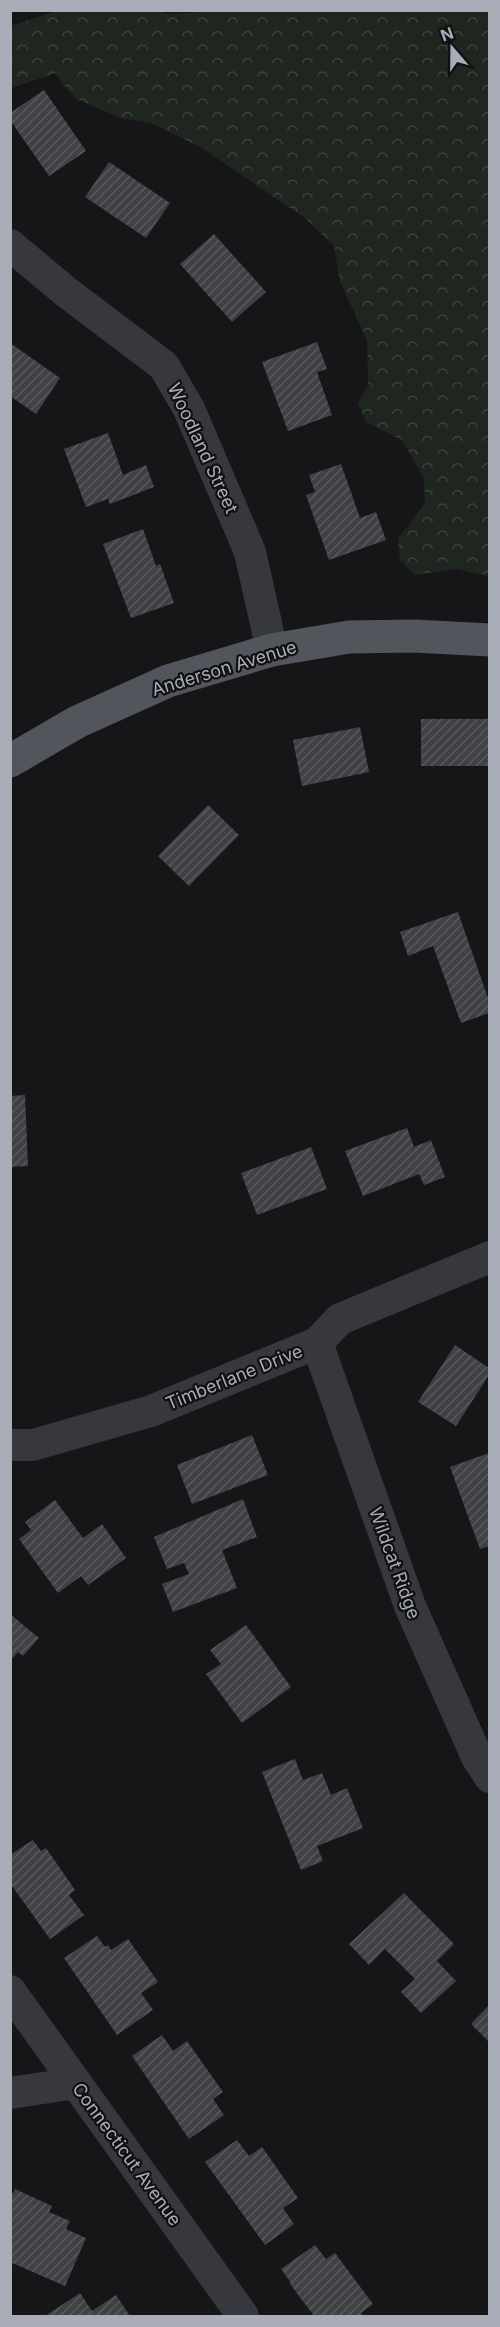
<svg xmlns="http://www.w3.org/2000/svg" width="500" height="2327" viewBox="0 0 500 2327" font-family="Inter,sans-serif">
	<style>
		.forest { fill: url(#forest-crowns) }
		.building { fill: url(#building-hatch) }
		.lines { fill: none; stroke-linecap: round; stroke-linejoin: round }
		.minor { stroke: #37383d; stroke-width: 32 }
		.major { stroke: #53555c; stroke-width: 33 }
		.labels { text-anchor: middle; dominant-baseline: central; stroke-width: 4.5; stroke-linejoin: round; paint-order: stroke }
		.street-label { font-size: 18px; fill: #a8adb8; stroke: #111113 }
	</style>
	<defs>
		<pattern id="forest-crowns" width="20" height="18" patternUnits="userSpaceOnUse" patternTransform="scale(1.5)"><rect width="20" height="18" fill="#1e261f"/><path d="M2 6a3 3 0 1 1 6 0M12 15a3 3 0 1 1 6 0" fill="none" stroke="#3c433d"/></pattern>
		<pattern id="building-hatch" width="6" height="6" patternUnits="userSpaceOnUse" patternTransform="scale(1.5)"><rect width="6" height="6" fill="#404145"/><path d="M-1 1l2-2M0 6l6-6M5 7l2-2" fill="none" stroke="#595a5e"/></pattern>
	</defs>
	<rect width="100%" height="100%" fill="#161618"/>
	<path class="forest" d="M56,11L156,10L168,14L237,10L489,11V576L456,569L415,575L400,560L398,539L425,503L424,478L402,440L366,422L358,403L368,385L367,340L340,282L334,246L306,219L202,148L151,123L121,118L76,99L62,83L56,73L11,88V26Z"/>
	<path class="building" d="M44,90L86,151L49,176L10,120V113Z
		M109,162L170,203L146,238L85,197Z
		M214,234L266,292L232,322L180,264Z
		M317,342L327,369L317,372L332,415L288,431L262,362Z
		M10,343L60,378L36,414L10,396Z
		M108,433L123,475L146,465L154,487L110,504L108,499L86,507L64,449Z
		M341,464L360,518L376,512L386,540L329,560L306,495L315,492L309,475Z
		M143,529L156,566L160,564L174,603L131,618L103,544Z
		M421,719H489V766H421Z
		M360,727L369,772L302,786L293,740Z
		M208,805L239,835L189,886L158,856Z
		M458,912L489,1001V1013L461,1023L433,946L408,956L400,932Z
		M25,1095L28,1166L10,1167V1096Z
		M407,1128L414,1147L431,1140L445,1177L424,1185L419,1174L363,1196L345,1151Z
		M311,1147L327,1189L257,1215L241,1173Z
		M455,1345L489,1368V1375L456,1426L418,1402Z
		M252,1435L268,1475L192,1504L177,1465Z
		M489,1453V1546L480,1549L450,1467Z
		M243,1499L257,1537L222,1550L237,1588L173,1612L162,1584L189,1574L184,1563L167,1569L154,1537Z
		M55,1500L83,1538L102,1524L126,1558L88,1585L81,1576L58,1593L19,1539L31,1530L25,1522Z
		M10,1614L39,1638L23,1656L18,1652L10,1661Z
		M246,1625L291,1687L242,1723L206,1674L221,1664L210,1650Z
		M295,1759L303,1780L322,1773L331,1795L347,1788L363,1828L317,1846L323,1861L301,1870L262,1772Z
		M33,1840L41,1851L46,1848L75,1890L69,1895L84,1915L50,1939L10,1883V1855Z
		M404,1893L454,1944L437,1961L456,1981L421,2013L401,1992L415,1979L385,1949L369,1965L349,1944Z
		M97,1936L105,1947L108,1945L111,1950L128,1939L158,1982L141,1993L153,2010L117,2035L64,1958Z
		M489,2005V2042L471,2024Z
		M162,2035L173,2051L187,2041L223,2092L213,2099L224,2115L189,2139L132,2056Z
		M237,2140L249,2156L262,2147L298,2198L283,2208L294,2224L265,2245L205,2162Z
		M15,2189L52,2206L49,2212L70,2221L66,2229L86,2238L65,2286L10,2262V2192L14,2193Z
		M315,2245L326,2259L335,2253L373,2304L361,2313L363,2316H314L290,2284L291,2283L281,2269Z
		M80,2293L92,2311L116,2295L130,2316H45Z"/>
	<g class="lines">
		<path class="minor" d="M10,245L65,291L164,366L189,409L250,552L272,650
			M317,1343L410,1606L477,1757L490,1777
			M10,1445H33L151,1411L317,1343L340,1319L490,1257
			M10,1991L243,2316
			M10,2093L76,2083"/>
		<path class="major" d="M10,761L77,722L168,681L272,650L349,637L414,636L490,640"/>
	</g>
	<g class="labels">
		<g class="street-label">
			<text transform="translate(203 448) rotate(65)">Woodland Street</text>
			<text transform="translate(224 668) rotate(-17)">Anderson Avenue</text>
			<text transform="translate(234 1377) rotate(-22)">Timberlane Drive</text>
			<text transform="translate(395 1563) rotate(70)">Wildcat Ridge</text>
			<text transform="translate(127 2154) rotate(54)">Connecticut Avenue</text>
		</g>
	</g>
	<rect width="500" height="2327" fill="none" stroke="#a8adb8" stroke-width="24"/>
	<g transform="translate(452 48) rotate(340)" stroke="#111113" stroke-width="4.5" paint-order="stroke">
	<path d="M0-4.5L10 22L0 15L-10 22Z" fill="#a8adb8"/>
	<text y="-9" font-size="16" font-weight="bold" text-anchor="middle" fill="#a8adb8">N</text>
	</g>
</svg>
